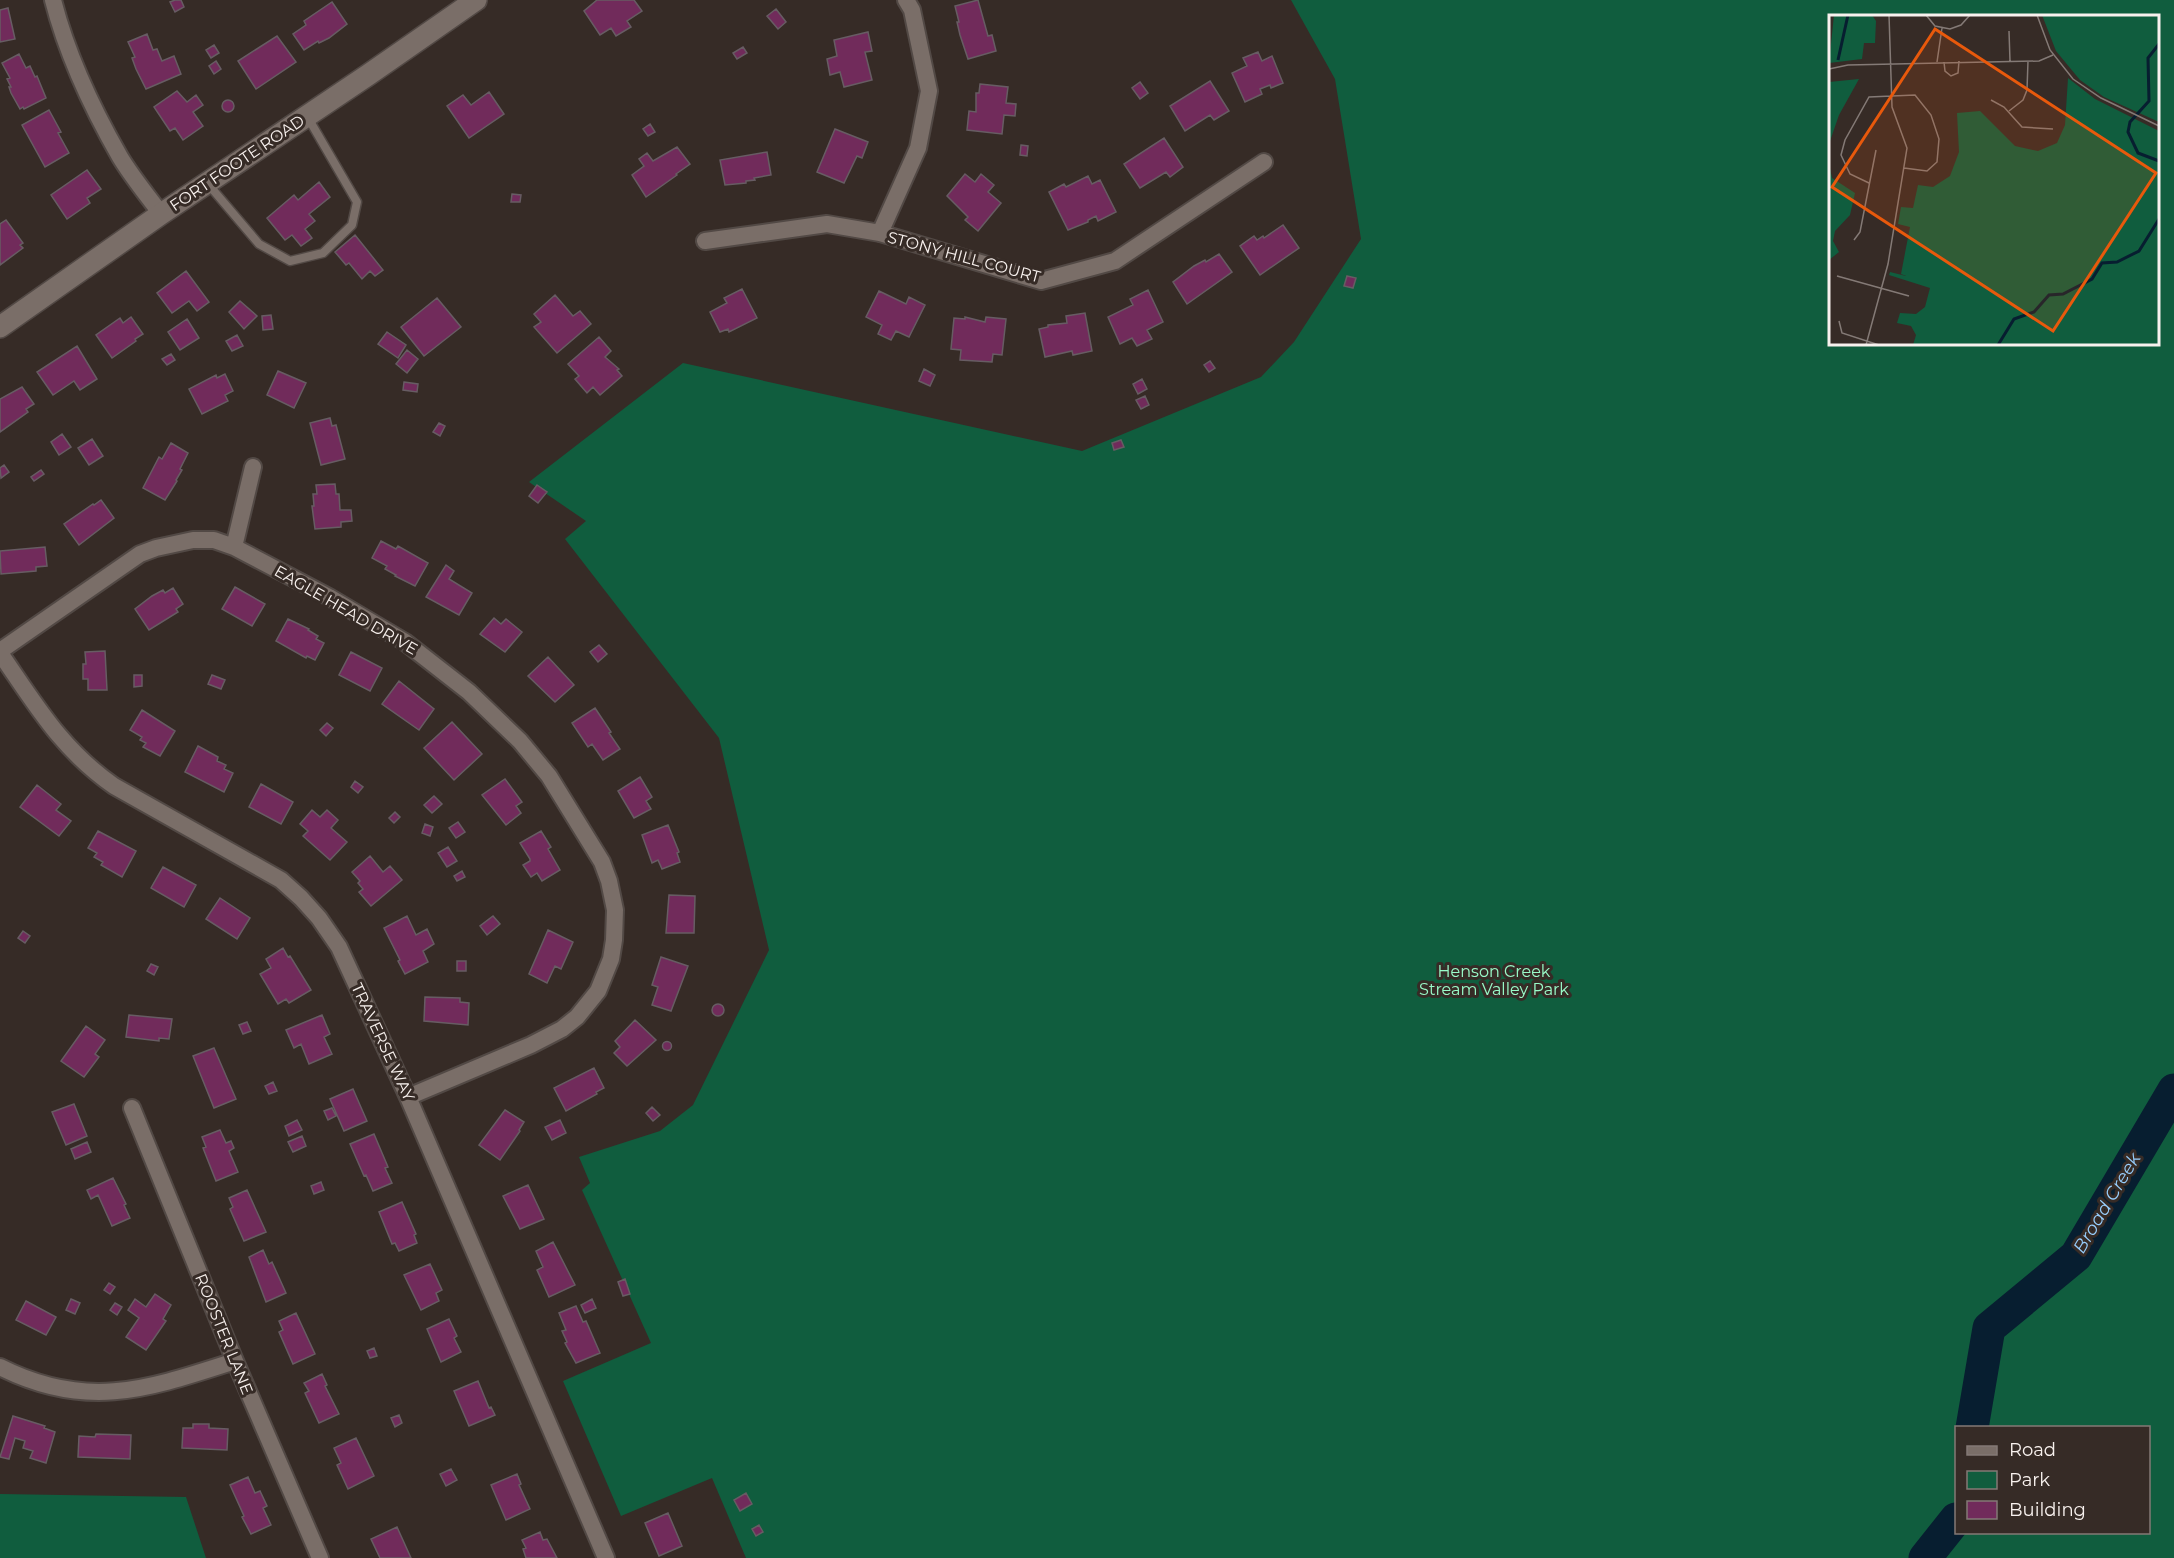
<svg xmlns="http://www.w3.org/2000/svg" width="2174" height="1558" viewBox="0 0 2174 1558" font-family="Montserrat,sans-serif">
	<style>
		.green { fill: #105d3e; fill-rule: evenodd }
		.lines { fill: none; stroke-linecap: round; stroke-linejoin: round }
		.river { stroke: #071e30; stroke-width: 33 }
		.building { fill: #712b5b; stroke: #675c63; stroke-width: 1.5 }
		.service-casing { stroke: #524945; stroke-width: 11 }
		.minor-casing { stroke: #524945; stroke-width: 20 }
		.tertiary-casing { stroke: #524945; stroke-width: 24 }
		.service { stroke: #7a6e68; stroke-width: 8 }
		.minor { stroke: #7a6e68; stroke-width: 16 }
		.tertiary { stroke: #7a6e68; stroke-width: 21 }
		.labels { text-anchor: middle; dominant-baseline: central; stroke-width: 6; stroke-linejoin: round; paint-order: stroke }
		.street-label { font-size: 16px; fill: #f8f1ee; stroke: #362b26 }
		.park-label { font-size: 16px; fill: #99fbc9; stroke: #362b26 }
		.water-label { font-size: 18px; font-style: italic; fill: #97cefd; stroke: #362b26 }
		.inset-river { fill: none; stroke: #071e30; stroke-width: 3 }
		.inset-road { fill: none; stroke: #847a76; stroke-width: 1.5 }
		.view { fill: #e8590c; fill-opacity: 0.15; stroke: #e8590c; stroke-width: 3 }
		.inset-edge { fill: none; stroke: #f8f1ee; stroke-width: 3 }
	</style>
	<rect width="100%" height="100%" fill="#362b26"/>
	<path class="green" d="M1291,0H2174V1558H746L712,1478L621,1516L563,1381L651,1343L582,1190L590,1183L579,1157L660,1131L693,1105L769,950L719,738L565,539L586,521L529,482L683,363L1082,451L1261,377L1294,342L1361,239L1335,79ZM1830,16H2158V344H1830ZM1956,1428H2148V1532H1956Z
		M0,1494L186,1497L206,1558H0Z"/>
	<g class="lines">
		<path class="river" d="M1972,1428L1989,1328L2076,1256L2174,1090
			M1925,1558L1956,1519"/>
	</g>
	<path class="building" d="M175,0H181L184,7L175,12L170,2Z
		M597,0H634L642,11L627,21L631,27L616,36L611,28L600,35L584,11Z
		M978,0L988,36L992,35L996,51L968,59L960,35L957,22H959L955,6Z
		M332,2L347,24L329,38L319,43L318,41L304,50L293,34L306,25L304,21Z
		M8,8L15,39L0,42V10Z
		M776,9L786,22L778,29L767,16Z
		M868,32L872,51L865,52L872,80L844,87L840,72L830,75L827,59L837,56L834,40Z
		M147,34L153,50L157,49L162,61L174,56L181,74L146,89L136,69L132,58L135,57L128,42Z
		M277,36L296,62L256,89L238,61Z
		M214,45L219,53L211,58L206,50Z
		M743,47L747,53L737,59L733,53Z
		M1258,52L1262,61L1272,56L1283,83L1271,88L1270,85L1260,89L1262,94L1245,102L1232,73L1247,66L1243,58Z
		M19,54L26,68L30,66L35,77L37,76L46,98L24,109L23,107L20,109L11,93L9,87H11L7,79L10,78L2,63Z
		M216,61L221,69L214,74L209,66Z
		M1210,81L1229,111L1214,120L1210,115L1185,131L1170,106Z
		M1140,82L1148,93L1140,99L1132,88Z
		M980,84L1008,87L1006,103L1016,104L1015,116L1004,115L1002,134L967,130L969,111L976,112V93H979Z
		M177,91L187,102L196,95L203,105L193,112L203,126L183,140L175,128L170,131L154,107Z
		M489,92L504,114L469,138L447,106L463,95L471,105Z
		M222 106a6 6 0 1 1 12 0a6 6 0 1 1-12 0Z
		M49,110L61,132L58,133L69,153L45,167L22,125Z
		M650,124L655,132L648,136L643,129Z
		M835,129L868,142L862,158L857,156L844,183L817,172Z
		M1164,138L1183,167L1170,177L1166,172L1140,188L1124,164Z
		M1021,145L1028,146L1027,156L1020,155Z
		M677,147L690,164L676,174L677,175L646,197L632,175L644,166L639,159L647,153L653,161Z
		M767,152L771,175L754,178L755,180L746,181V183L725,185L720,160Z
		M87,170L101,189L87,198L90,203L67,219L51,195Z
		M965,174L975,182L981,174L994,185L988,192L1001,203L978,231L965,220L968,217L947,196Z
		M1088,176L1092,184L1100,180L1116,212L1098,221L1096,216L1088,220V222L1068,230L1049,192L1064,184L1066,187Z
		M319,182L330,197L309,214L315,221L305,229L312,238L301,246L292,235L285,240L267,218L294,195L298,200Z
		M512,194L521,195L520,202H511Z
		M6,220L23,243L20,245L23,248L0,265V224Z
		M1283,225L1299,248L1260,275L1240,246L1254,236L1257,240L1263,236L1264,238Z
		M355,235L383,270L375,276L370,271L362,279L349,263L346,265L335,252Z
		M1219,254L1232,272L1187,304L1173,282L1194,266L1205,260L1206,262Z
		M186,271L209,302L197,311L189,301L172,313L157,293Z
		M1347,276L1356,278L1353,288L1344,286Z
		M742,289L757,318L729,332L728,329L720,332L710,312L727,303L724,298Z
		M1148,290L1163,322L1147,330L1152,339L1137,346L1132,338L1120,344L1108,317L1133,305L1130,299Z
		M879,291L906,304L909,297L925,305L909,337L896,331L891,340L878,334L882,325L866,317Z
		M555,295L573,316L580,311L591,324L557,353L534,327L541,322L534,314Z
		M437,298L461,327L424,356L401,327Z
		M240,301L257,316L244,329L229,312Z
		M1085,313L1092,351L1073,355L1072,351L1045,357L1039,329L1048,327V325L1067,323L1066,316Z
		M271,315L273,329L263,330L262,316Z
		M131,317L143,334L135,339L136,341L112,358L96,335L120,318L123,323Z
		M965,317L985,322L986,317L1006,319L1002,355L993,354L992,362L960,360L961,350L951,349L954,318L965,319Z
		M187,319L199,338L180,350L168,332Z
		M387,332L406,345L398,358L378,344Z
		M237,335L243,346L232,351L226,341Z
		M599,337L611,351L605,357L619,369L617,370L622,376L600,395L593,387L587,393L575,379L579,376L568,364Z
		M77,346L97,379L80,390L74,381L53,395L37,372Z
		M407,350L418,359L407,373L396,364Z
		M171,354L175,360L167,365L162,359Z
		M1210,361L1215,368L1209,372L1204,365Z
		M924,369L935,375L930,386L919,381Z
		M278,371L306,383L294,408L267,395Z
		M225,374L233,391L225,395L228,401L202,414L189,389L216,375L217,378Z
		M1142,379L1147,389L1138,394L1133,384Z
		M404,382L418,384L417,392L403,390Z
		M22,387L34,404L26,409L28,412L0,432V399Z
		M1145,396L1149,405L1141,409L1136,400Z
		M330,418L332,426L336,425L345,459L321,465L310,423Z
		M439,423L445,426L440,436L433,432Z
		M62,434L71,447L59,455L51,442Z
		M92,439L103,456L89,465L78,448Z
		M1121,440L1124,447L1114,450L1112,443Z
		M171,443L188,453L180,469L182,470L176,480L177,481L165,500L143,488L159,457L162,459Z
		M4,465L9,472L1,478L0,468Z
		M41,470L44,474L34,481L31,477Z
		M335,484L336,494H339L340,510H351L352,521L341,522V527L315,529L312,506H314L313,494H317L316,485Z
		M537,485L547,492L538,503L529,496Z
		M101,500L114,518L79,545L64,524L93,504L94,505Z
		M381,541L396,549L398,546L428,563L415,586L395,576L396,575L385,569L387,566L372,558Z
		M45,547L47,566L36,567V571L1,574L0,551Z
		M446,565L454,571L449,579L472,593L459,615L426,597Z
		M235,587L265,604L252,626L222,609Z
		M173,588L183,604L176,609L178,612L149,630L135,609L152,596L163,590L165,593Z
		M494,618L501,624L506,619L522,632L505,652L480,634Z
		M288,619L309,629L308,630L318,636L316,639L324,643L315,660L307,656L306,658L276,641Z
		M599,645L607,654L598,662L590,652Z
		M105,651L107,690H88V679H83V664H86L85,652Z
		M351,652L382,668L370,691L339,675Z
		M548,657L574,685L555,702L528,676Z
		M134,675H142V686L134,687Z
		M212,675L225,680L221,689L208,684Z
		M399,681L434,709L419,730L382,704Z
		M595,708L611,732L609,733L620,749L603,760L592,744L588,747L572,723Z
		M142,710L175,731L160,756L143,747L146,743L140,740L142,737L130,730Z
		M452,722L482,754L454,780L424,748Z
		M327,723L333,728L326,736L320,730Z
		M198,746L218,757L217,761L226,765L224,769L233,773L224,792L185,772Z
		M640,777L652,797L646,801L651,809L634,818L618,791Z
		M505,779L522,802L516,806L521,813L506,825L482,795Z
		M355,781L363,787L358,793L351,787Z
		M261,784L293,802L281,824L249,807Z
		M37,785L61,804L56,810L71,821L59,836L20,807Z
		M434,796L442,804L432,813L424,805Z
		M312,810L320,817L327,810L338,820L331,828L347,842L330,860L303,836L308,831L300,824Z
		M395,812L400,817L394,823L389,818Z
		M458,822L465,832L456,838L449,828Z
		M425,824L433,827L430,836L422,833Z
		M668,825L679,852L677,853L680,862L662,869L658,860L652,863L642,835Z
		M98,831L136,851L122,877L101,865L103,862L94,857L97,853L88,848Z
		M541,831L551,847L548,849L560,870L542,881L537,873L531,877L523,865L530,861V859L520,843Z
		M448,847L457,861L447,867L438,853Z
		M370,856L383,872L390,866L402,880L371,906L359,892L363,889L358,883L360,881L352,872Z
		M163,867L196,885L184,907L151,888Z
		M462,871L465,877L457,881L454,876Z
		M669,895L695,896L694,933H666Z
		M220,898L250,918L237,939L206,919Z
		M407,916L416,935L427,929L434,944L423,951L428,962L405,974L398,961L400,960L384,928Z
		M493,916L500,924L487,935L480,926Z
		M548,930L573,942L561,969L555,966L547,983L529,974Z
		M23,931L30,936L25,943L18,938Z
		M283,948L288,957L290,956L311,990L289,1003L286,999L278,1004L260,974L271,968L266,959Z
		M661,957L688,966L671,1011L652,1005L658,987L652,985Z
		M457,961H466V971H457Z
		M151,964L158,967L154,975L147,971Z
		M425,997L460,998V1002L469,1003L468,1025L424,1021Z
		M712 1010a6 6 0 1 1 12 0a6 6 0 1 1-12 0Z
		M129,1015L172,1019L169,1039L159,1038V1041L126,1037Z
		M322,1015L330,1034L324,1037L332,1054L309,1064L301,1044L294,1048L286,1030Z
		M635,1020L656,1040L627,1066L614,1053L620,1047L615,1041Z
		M247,1022L251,1031L243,1034L239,1025Z
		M86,1026L105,1040L95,1054L99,1057L84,1077L61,1061Z
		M662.5 1046a4.5 4.5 0 1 1 9 0a4.5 4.5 0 1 1-9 0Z
		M214,1048L236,1099L214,1108L193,1056Z
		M594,1068L604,1088L596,1092L597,1094L566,1111L554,1088Z
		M273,1082L277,1091L269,1094L265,1086Z
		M353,1089L367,1121L344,1131L330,1099Z
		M74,1104L87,1136L66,1145L52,1112Z
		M652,1107L660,1115L653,1121L646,1113Z
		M332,1108L336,1116L328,1120L324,1111Z
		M505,1110L524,1122L519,1130L520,1131L500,1160L479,1145Z
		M297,1120L302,1130L289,1136L285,1126Z
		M560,1120L566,1133L552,1140L545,1127Z
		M220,1130L226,1143L231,1141L234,1148L229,1151L238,1172L216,1181L203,1148L206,1147L202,1137Z
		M374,1134L388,1167L385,1168L392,1183L373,1191L366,1175L364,1176L350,1144Z
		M302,1136L306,1146L293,1152L288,1142Z
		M87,1142L91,1152L75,1159L71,1149Z
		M113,1178L126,1204L124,1205L130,1218L112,1226L98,1195L91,1199L87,1190Z
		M321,1182L324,1190L314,1194L311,1186Z
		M528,1185L544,1219L520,1229L503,1196Z
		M247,1190L266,1232L244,1241L230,1209L233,1207L229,1198Z
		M402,1202L416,1234L414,1235L417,1243L399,1251L395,1243L392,1244L379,1212Z
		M553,1242L575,1285L549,1297L537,1270L543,1267L536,1251Z
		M263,1250L269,1264L272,1262L286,1293L266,1302L249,1257Z
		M430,1264L442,1290L436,1293L439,1301L421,1310L404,1275Z
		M625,1279L630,1294L623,1296L618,1282Z
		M109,1283L115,1287L110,1294L104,1290Z
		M155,1294L171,1305L163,1319L166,1321L146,1350L126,1337L139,1318L128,1310L135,1299L146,1307Z
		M71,1299L80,1303L75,1314L66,1310Z
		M592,1299L596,1308L585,1313L581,1305Z
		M26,1301L56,1317L46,1335L16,1320Z
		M115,1303L122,1307L117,1315L110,1310Z
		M576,1306L583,1322L586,1321L600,1353L576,1363L565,1343L567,1342L562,1331L566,1330L559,1313Z
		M296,1313L315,1354L293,1364L279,1332L283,1330L279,1321Z
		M449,1319L457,1336L454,1338L461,1352L441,1362L427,1329Z
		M374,1348L377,1356L370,1358L367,1351Z
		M322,1374L327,1385L325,1386L339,1414L319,1423L305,1393L309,1391L304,1383Z
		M478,1381L489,1408L491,1407L495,1415L469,1426L454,1391Z
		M399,1415L402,1423L395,1427L391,1418Z
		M13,1416L45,1426L44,1428L55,1432L46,1463L30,1458L33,1451L23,1448L25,1441L15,1438L9,1459L0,1457Z
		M193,1424H209V1428L228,1429L227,1450L182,1448L183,1428H193Z
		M96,1434L131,1435L130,1459L78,1457L79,1436L95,1437Z
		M356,1438L374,1476L348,1489L337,1465L341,1463L334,1448Z
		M451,1469L457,1480L446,1486L440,1474Z
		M517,1474L521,1484L519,1485L530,1509L506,1520L491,1485Z
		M248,1477L255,1493L260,1491L267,1506L263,1508L271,1525L251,1534L242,1517L244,1516L230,1485Z
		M746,1493L752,1504L740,1511L734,1500Z
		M668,1513L682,1546L659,1556L645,1523Z
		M759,1525L763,1532L756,1536L752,1529Z
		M397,1527L411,1558H380L371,1539Z
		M540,1532L543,1540L547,1539L557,1558H526L523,1549L526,1548L522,1540Z"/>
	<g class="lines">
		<defs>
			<path id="service" d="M208,184L259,244L290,261L323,253L352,225L357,202L307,116"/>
			<path id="minor" d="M53,0C67,55 92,108 120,157C132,177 147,195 161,214
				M880,233L918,148L929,91L912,10L906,0
				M705,241L827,224L880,233L1041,281L1115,261L1264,162
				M234,547L253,467
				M0,651L140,554L156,548L193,540H214L234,547L329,597L405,642L469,692L520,741L549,776L602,862L609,881L615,910L614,940L611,959L598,991L577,1017L562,1029L531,1045L408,1097
				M0,653C36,705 61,749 114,786L281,880L301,898L319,918L339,947L408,1097L606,1558
				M132,1108L235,1361L320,1558
				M0,1367C87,1411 148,1389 235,1361"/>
			<path id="tertiary" d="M0,327L161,214L368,75L476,0"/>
		</defs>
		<use href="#service" class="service-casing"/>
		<use href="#minor" class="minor-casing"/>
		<use href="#tertiary" class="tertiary-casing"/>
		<use href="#service" class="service"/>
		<use href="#minor" class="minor"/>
		<use href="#tertiary" class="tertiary"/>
	</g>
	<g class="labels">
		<g class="street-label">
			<text transform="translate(237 163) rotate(-34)">FORT FOOTE ROAD</text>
			<text transform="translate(964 257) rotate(15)">STONY HILL COURT</text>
			<text transform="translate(346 610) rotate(30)">EAGLE HEAD DRIVE</text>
			<text transform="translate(383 1042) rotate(65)">TRAVERSE WAY</text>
			<text transform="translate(224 1334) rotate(68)">ROOSTER LANE</text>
		</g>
		<g class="park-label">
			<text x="1494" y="971">Henson Creek<tspan x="1494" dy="18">Stream Valley Park</tspan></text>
		</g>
		<g class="water-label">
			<text transform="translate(2107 1203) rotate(-59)">Broad Creek</text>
		</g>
	</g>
	<g transform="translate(1829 15)">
		<rect width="330" height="330" fill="#362b26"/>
		<path d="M5,0H43L47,6L46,28H35L33,44L0,48ZM213,0H330V107L275,82L251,65L227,36ZM239,63L266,84L330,116V330H84L87,320L82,311L68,308L71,298L87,299L96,292L101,273L60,260L61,257L77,261L72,259L81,212L69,209L72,192L84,193L89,170L104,172L121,161L130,137L128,98L151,96L186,131L209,136L228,128L236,110ZM30,64L10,100L0,129V67ZM0,149L3,163L26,178L21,200L6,216L4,226L10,237L0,245Z" fill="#105d3e"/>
		<path class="inset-river" d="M330,29L319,43L320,86L301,107L299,117L309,138L330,146M9,45L19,0M169,330L185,304L205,297L220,280L234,279L263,264L273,248L288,247L310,236L330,204"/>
		<path class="inset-road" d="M97,0L106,11L121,14L132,10L141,0M208,0L221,35L244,64L272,83L330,111M180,16L181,46M108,47L113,13M115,47L116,56L122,61L129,58L130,46M0,54L19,50L210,46L224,40M162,85L175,92L193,112L224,114M180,96L194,85L198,75L199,46M40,168L21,159L12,140L16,125L40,82L86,80L102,100L110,124L108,147L98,156L75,153M25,225L31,217L47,135M8,261L80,281M10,306L13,318L50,330M37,330L59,249L78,133L63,92L60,0"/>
		<path class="view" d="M106,14L327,158L224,316L3,172Z"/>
		<rect width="330" height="330" class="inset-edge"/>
	</g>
	<rect x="1955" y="1426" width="195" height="108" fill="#362b26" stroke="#847a76" stroke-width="1.5"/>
	<rect x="1967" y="1446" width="30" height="9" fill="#7a6e68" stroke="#847a76" stroke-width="1.5"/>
	<text x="2009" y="1456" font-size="18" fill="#f8f1ee">Road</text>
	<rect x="1967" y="1471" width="30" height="18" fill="#105d3e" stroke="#847a76" stroke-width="1.5"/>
	<text x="2009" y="1486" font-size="18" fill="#f8f1ee">Park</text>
	<rect x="1967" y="1501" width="30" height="18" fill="#712b5b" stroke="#847a76" stroke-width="1.5"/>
	<text x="2009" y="1516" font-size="18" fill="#f8f1ee">Building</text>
</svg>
